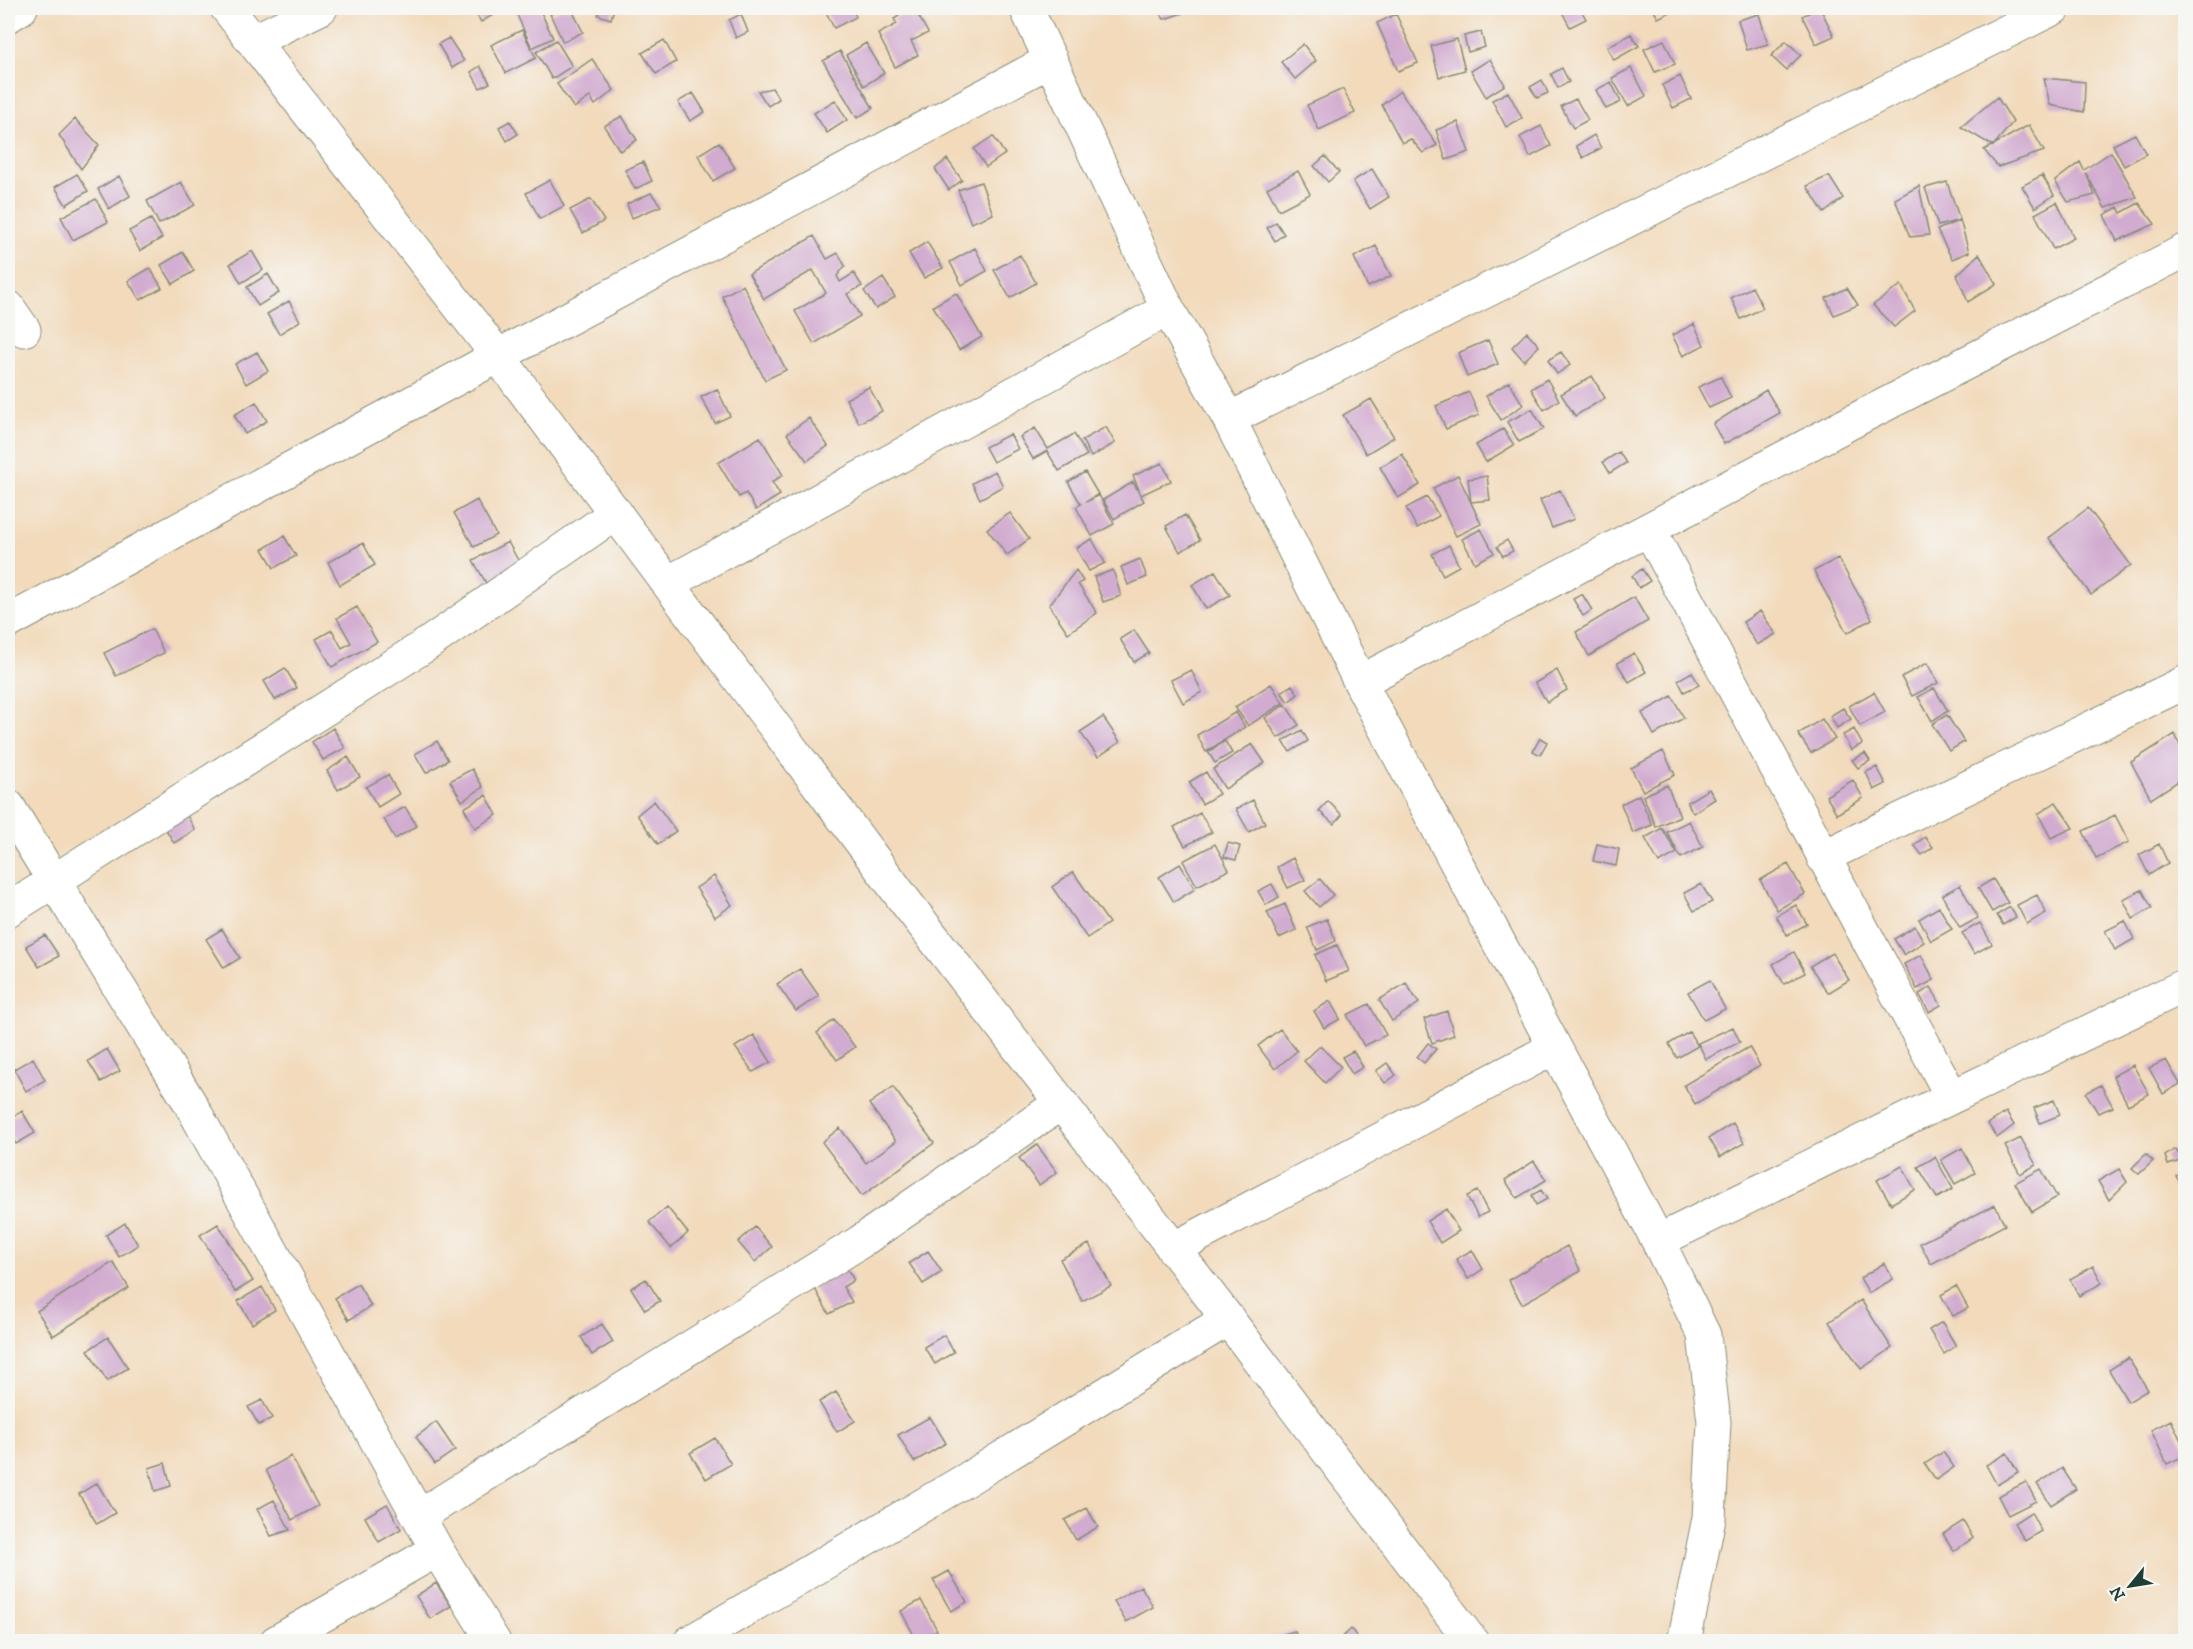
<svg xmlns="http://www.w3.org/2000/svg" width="2193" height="1649" viewBox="0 0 2193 1649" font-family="'IM FELL DW Pica',serif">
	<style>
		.building { fill: #d1abd0 }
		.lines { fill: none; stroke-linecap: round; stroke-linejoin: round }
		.street-casing { stroke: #888c78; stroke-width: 35 }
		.primary-casing { stroke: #888c78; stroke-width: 35 }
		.street { stroke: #fff; stroke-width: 33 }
		.primary { stroke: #fff; stroke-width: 33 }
	</style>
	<rect width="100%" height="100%" fill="#f6f6f2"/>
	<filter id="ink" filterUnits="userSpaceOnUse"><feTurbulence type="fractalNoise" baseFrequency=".0167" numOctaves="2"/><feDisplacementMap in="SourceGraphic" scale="12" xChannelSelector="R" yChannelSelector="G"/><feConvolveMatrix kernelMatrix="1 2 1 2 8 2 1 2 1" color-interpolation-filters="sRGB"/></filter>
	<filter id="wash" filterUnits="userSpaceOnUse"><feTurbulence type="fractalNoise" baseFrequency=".008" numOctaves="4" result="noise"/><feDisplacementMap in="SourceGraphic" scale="24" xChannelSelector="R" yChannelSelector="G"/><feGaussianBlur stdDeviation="1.35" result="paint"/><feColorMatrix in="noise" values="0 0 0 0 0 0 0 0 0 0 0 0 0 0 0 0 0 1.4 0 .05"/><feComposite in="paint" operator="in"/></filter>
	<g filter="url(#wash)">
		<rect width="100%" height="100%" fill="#f2dabb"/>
		<g id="blocks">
			<path class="building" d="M472,8H505L481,22Z
				M533,8H539L553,38L532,48L517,15Z
				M564,8H571L583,32L563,42L550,14Z
				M600,8H614L611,19L598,15Z
				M824,8H852L856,17L834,28Z
				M895,8H922L924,12L918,15L928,33L911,41L918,55L895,67L878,34L897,24L894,19L899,16Z
				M1156,8H1181L1183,13L1164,19Z
				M1560,8H1580L1586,19L1570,27Z
				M1653,8H1674L1675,10L1658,18Z
				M1820,8L1834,36L1816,44L1802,16Z
				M741,14L748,32L736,38L729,20Z
				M1396,14L1418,63L1398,71L1377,23Z
				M1759,14L1768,44L1747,50L1738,20Z
				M522,30L536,58L506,73L491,45Z
				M1481,32L1485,47L1468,52L1464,36Z
				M1631,34L1639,46L1614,60L1607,47Z
				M449,38L464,61L452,68L438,44Z
				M1457,39L1465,70L1439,77L1431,46Z
				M556,40L572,66L552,79L536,52Z
				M664,40L676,62L656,74L642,53Z
				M1664,40L1675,64L1655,72L1644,49Z
				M1786,41L1801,55L1786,70L1771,56Z
				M866,43L884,73L864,86L846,55Z
				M1303,44L1316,61L1295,79L1281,62Z
				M840,51L873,108L857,118L823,61Z
				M592,59L614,90L595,105L590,97L574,108L557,84Z
				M1490,59L1505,85L1486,97L1471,71Z
				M480,66L490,83L480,88L471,72Z
				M1562,68L1569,82L1558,88L1551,74Z
				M1631,68L1646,96L1628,106L1612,78Z
				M1680,76L1691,99L1673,108L1662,85Z
				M2044,78L2085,82L2084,112L2050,105Z
				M1542,80L1548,93L1537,98L1530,87Z
				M1611,82L1621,102L1606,109L1596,90Z
				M772,88L779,99L768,106L758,91Z
				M1343,89L1355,113L1319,130L1307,105Z
				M1400,91L1437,145L1423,153L1411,139L1402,143L1382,105Z
				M1508,92L1522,118L1506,127L1492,100Z
				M693,93L705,112L690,121L678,102Z
				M1997,97L2013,122L1993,146L1961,127Z
				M1576,99L1588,120L1573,128L1561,106Z
				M835,100L847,120L827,133L814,113Z
				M622,116L637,140L620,151L604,126Z
				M75,119L99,145L81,169L59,135Z
				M510,121L518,134L507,141L499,127Z
				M1458,122L1469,152L1446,160L1436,130Z
				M2029,125L2044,151L1998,167L1984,150Z
				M1541,126L1551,146L1530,157L1520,137Z
				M2135,134L2146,154L2124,166L2113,145Z
				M1594,135L1601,148L1583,158L1576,146Z
				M993,136L1005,154L986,167L974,149Z
				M719,142L735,168L713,181L698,155Z
				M2111,152L2137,197L2105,208L2086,173L2095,195L2068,202L2055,181L2080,162L2084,170Z
				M1325,156L1339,172L1328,182L1314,166Z
				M947,159L962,180L949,190L935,169Z
				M643,162L652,181L635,189L625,170Z
				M1372,169L1389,197L1370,209L1353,181Z
				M1298,171L1310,194L1279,210L1267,188Z
				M77,174L88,191L66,205L55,187Z
				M2042,175L2054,195L2035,208L2022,186Z
				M119,176L130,196L109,209L98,189Z
				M1829,176L1843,198L1824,213L1807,186Z
				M550,180L564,206L540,219L526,193Z
				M181,182L195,205L159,224L147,201Z
				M981,182L993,214L971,223L958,190Z
				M1947,182L1960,220L1969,252L1952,259L1937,230L1960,220L1938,226L1925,188Z
				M1919,186L1929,235L1910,237L1895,199Z
				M651,193L661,206L632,218L627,204Z
				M96,199L108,222L73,240L61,217Z
				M591,199L604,221L583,233L570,210Z
				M2057,202L2074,238L2053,249L2035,214Z
				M2139,203L2155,224L2117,241L2104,215L2118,207L2121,213Z
				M151,219L162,238L140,251L129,231Z
				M1276,222L1284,234L1275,241L1267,228Z
				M814,236L827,259L838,253L845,266L837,276L840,282L854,273L862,286L847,294L860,316L814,344L795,311L826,293L813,270L764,299L749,274Z
				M927,242L943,268L924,278L909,253Z
				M1376,246L1391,276L1368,287L1354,257Z
				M975,248L987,271L962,285L950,262Z
				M252,251L263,270L241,283L230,264Z
				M183,252L194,271L173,284L161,265Z
				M1979,254L1996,284L1968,302L1957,275Z
				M1020,255L1036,283L1010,298L994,270Z
				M150,268L162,288L140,300L128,281Z
				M268,274L279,293L258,306L247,287Z
				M883,278L895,297L876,309L864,291Z
				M743,285L786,370L765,380L722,296Z
				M1901,285L1915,311L1894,327L1873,305Z
				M1752,287L1763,308L1741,319L1731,298Z
				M1847,288L1858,305L1834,315L1826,298Z
				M956,293L982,337L959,350L933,306Z
				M289,301L300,321L279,334L267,314Z
				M1694,324L1704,345L1683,356L1672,335Z
				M1527,332L1539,346L1524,361L1512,347Z
				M1488,340L1498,364L1467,377L1458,353Z
				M257,352L268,371L246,384L235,364Z
				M1561,352L1570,365L1557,374L1548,360Z
				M1592,376L1605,398L1575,416L1561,394Z
				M1721,377L1731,398L1709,408L1698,387Z
				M1547,379L1559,400L1544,410L1531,389Z
				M1509,382L1523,405L1501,420L1486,396Z
				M869,387L882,411L859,423L846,399Z
				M717,389L730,416L715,423L701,397Z
				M1766,390L1780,413L1724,444L1713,424Z
				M1469,392L1479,415L1446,429L1436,406Z
				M1371,399L1394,437L1366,454L1343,415Z
				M256,402L267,421L245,434L234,415Z
				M1532,409L1544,429L1519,442L1507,422Z
				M809,418L828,446L807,461L787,434Z
				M1106,427L1115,443L1091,457L1082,440Z
				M1035,428L1048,449L1074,434L1087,455L1059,471L1047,451L1033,459L1020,437Z
				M1503,429L1514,445L1486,462L1476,445Z
				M1010,434L1018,449L993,462L985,447Z
				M760,437L783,475L772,482L780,495L756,510L746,493L739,497L718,463Z
				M1619,452L1626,463L1610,473L1603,462Z
				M1402,454L1420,485L1398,498L1380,467Z
				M1162,463L1171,481L1141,495L1133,476Z
				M995,471L1003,486L980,499L972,483Z
				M1085,472L1098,494L1086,502L1099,495L1114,524L1092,536L1076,507L1081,504L1068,482Z
				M1458,475L1481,524L1456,536L1433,488Z
				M1487,476L1490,500L1471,502L1468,479Z
				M1133,482L1144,501L1114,519L1103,500Z
				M1560,490L1574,519L1552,528L1540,500Z
				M1427,497L1439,516L1417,528L1406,508Z
				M477,500L496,535L474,547L454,513Z
				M2088,508L2131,565L2091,595L2049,538Z
				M1010,513L1029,539L1007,555L987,529Z
				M1185,515L1200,540L1180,552L1166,526Z
				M1481,529L1494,553L1475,563L1462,539Z
				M284,536L296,556L274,568L263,549Z
				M1092,539L1105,563L1089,571L1076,548Z
				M1507,540L1513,551L1503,556L1497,547Z
				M508,542L520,564L486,583L473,560Z
				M363,543L375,565L340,585L328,562Z
				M1449,545L1459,566L1443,575L1432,554Z
				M1838,558L1872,619L1847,633L1814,571Z
				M1140,559L1147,577L1128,585L1121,567Z
				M1642,569L1650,581L1639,588L1632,576Z
				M1076,570L1083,581L1078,584L1097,613L1068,633L1049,605Z
				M1113,570L1121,596L1103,602L1094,577Z
				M1215,571L1230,595L1206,609L1192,585Z
				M1582,594L1592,610L1583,616L1573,599Z
				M1634,597L1648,621L1589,656L1576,632Z
				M357,607L377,642L332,667L316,639L332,630L342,648L351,643L337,618Z
				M1760,611L1776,634L1757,645L1743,622Z
				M152,629L164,653L116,676L104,653Z
				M1134,630L1149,653L1134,662L1120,639Z
				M1634,653L1646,672L1629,682L1617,663Z
				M1927,663L1938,683L1912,696L1901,677Z
				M285,668L297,688L275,700L264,681Z
				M1191,670L1202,692L1183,703L1171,680Z
				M1557,670L1567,690L1547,702L1535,683Z
				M1692,672L1699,685L1684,692L1678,680Z
				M1271,684L1283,703L1248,726L1235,707Z
				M1292,685L1298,694L1288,702L1281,692Z
				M1934,688L1948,711L1932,721L1918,697Z
				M1874,692L1885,712L1860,726L1849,706Z
				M1672,696L1684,718L1654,735L1642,713Z
				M1285,704L1299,725L1278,738L1265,718Z
				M1843,708L1851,719L1837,728L1830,716Z
				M1236,712L1245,727L1206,752L1197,735Z
				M1947,715L1964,742L1949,751L1932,724Z
				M1103,717L1120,742L1098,757L1080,732Z
				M1822,719L1835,739L1811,753L1798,734Z
				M333,728L345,748L323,760L312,742Z
				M1854,729L1862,744L1851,750L1843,735Z
				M1302,730L1308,741L1290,752L1283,741Z
				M2175,734L2186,760V776L2151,799L2131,762Z
				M1540,738L1547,742L1540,755L1533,751Z
				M437,741L448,760L426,773L415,754Z
				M1225,741L1232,753L1215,763L1208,752Z
				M1252,744L1265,763L1225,789L1213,769Z
				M1663,751L1675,775L1643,791L1631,768Z
				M1865,753L1870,761L1858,768L1852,760Z
				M348,757L360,777L338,790L327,771Z
				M1877,767L1886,784L1874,790L1866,772Z
				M472,769L483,787L462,801L450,781Z
				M1206,772L1219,794L1202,804L1189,782Z
				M388,775L399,794L378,807L366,787Z
				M1853,780L1863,798L1837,814L1826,796Z
				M1667,785L1680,816L1656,827L1643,796Z
				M1709,789L1715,799L1693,813L1687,802Z
				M486,795L497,815L475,828L464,808Z
				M1639,795L1652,825L1633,833L1621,804Z
				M1253,800L1265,823L1249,832L1236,809Z
				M654,801L676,831L658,844L637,815Z
				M1328,801L1342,815L1334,824L1319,811Z
				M2056,802L2073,828L2051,838L2038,814Z
				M405,807L417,826L395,839L384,819Z
				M184,810L195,830L174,843L162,823Z
				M1200,813L1212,832L1185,846L1174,827Z
				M2115,815L2129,842L2096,858L2083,831Z
				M1689,821L1703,847L1681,858L1667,832Z
				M1662,828L1677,853L1659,863L1645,838Z
				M1925,837L1933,847L1922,855L1914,845Z
				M1228,843L1240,846L1236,860L1224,857Z
				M1215,844L1229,870L1197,886L1183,861Z
				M1597,844L1619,849L1616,866L1593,861Z
				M2159,844L2168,863L2149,875L2139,855Z
				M1293,858L1305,880L1288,888L1277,867Z
				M1180,864L1195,889L1174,902L1159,877Z
				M1788,864L1805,894L1777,910L1760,880Z
				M1073,872L1109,923L1087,938L1052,887Z
				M714,876L732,905L715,917L696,888Z
				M1320,879L1333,895L1319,907L1305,891Z
				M1993,879L2008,903L1992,912L1978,888Z
				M1272,884L1279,897L1266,905L1258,891Z
				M1701,884L1712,902L1694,911L1684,893Z
				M1960,885L1978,918L1960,928L1942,895Z
				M2142,890L2152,908L2133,919L2123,899Z
				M2037,895L2046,913L2027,924L2017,905Z
				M1285,904L1296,930L1279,938L1267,912Z
				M1796,905L1807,924L1787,935L1776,916Z
				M1939,907L1952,929L1931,941L1919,919Z
				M2010,907L2016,917L2003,925L1997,915Z
				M1327,919L1336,941L1317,950L1307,927Z
				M2125,921L2134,939L2115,950L2105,931Z
				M1980,923L1992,944L1974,954L1962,933Z
				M1915,926L1924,942L1904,955L1894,939Z
				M222,929L240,958L224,968L206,939Z
				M45,935L59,956L39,967L26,946Z
				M1337,945L1349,971L1326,981L1315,955Z
				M1794,952L1805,973L1784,984L1773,964Z
				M1832,953L1849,980L1828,993L1810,966Z
				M1921,955L1934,980L1917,989L1904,964Z
				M800,969L819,996L796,1011L777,984Z
				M1710,980L1725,1009L1704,1020L1688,992Z
				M1406,983L1419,1003L1392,1021L1379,1000Z
				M1931,987L1941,1005L1929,1012L1919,994Z
				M1330,1001L1340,1019L1324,1028L1314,1011Z
				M1369,1004L1386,1035L1364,1046L1347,1015Z
				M1447,1011L1454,1035L1432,1043L1424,1019Z
				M834,1020L855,1047L837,1060L817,1033Z
				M1733,1027L1740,1042L1706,1059L1698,1043Z
				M1280,1029L1297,1051L1275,1069L1258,1046Z
				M1689,1032L1698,1046L1677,1058L1669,1044Z
				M754,1035L771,1062L753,1072L735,1047Z
				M1428,1043L1436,1049L1424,1063L1417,1057Z
				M1320,1046L1341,1067L1325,1083L1304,1061Z
				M1749,1047L1760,1066L1695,1104L1684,1085Z
				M107,1049L120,1071L101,1082L88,1061Z
				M1353,1051L1363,1067L1352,1074L1342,1057Z
				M33,1058L45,1080L26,1091L14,1069Z
				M2166,1060L2180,1084L2163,1094L2149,1068Z
				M1387,1063L1396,1075L1385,1083L1376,1071Z
				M2133,1065L2149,1094L2128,1105L2113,1076Z
				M2101,1085L2113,1107L2098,1113L2086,1093Z
				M893,1087L934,1143L862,1196L822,1142L840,1128L866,1163L896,1141L869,1104Z
				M2054,1100L2060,1115L2040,1123L2034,1108Z
				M22,1111L35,1133L16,1144L8,1130V1120Z
				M2006,1112L2014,1125L1997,1138L1988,1124Z
				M1733,1123L1744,1143L1720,1157L1709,1138Z
				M2021,1138L2036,1165L2020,1174L2005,1146Z
				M1037,1145L1057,1172L1039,1185L1019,1158Z
				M1962,1148L1975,1173L1955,1184L1941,1160Z
				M2175,1149L2183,1160L2168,1165L2165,1156Z
				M2146,1154L2153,1161L2139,1174L2132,1168Z
				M1935,1157L1953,1189L1937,1198L1918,1167Z
				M1534,1161L1546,1180L1517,1198L1505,1180Z
				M1902,1166L1915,1190L1891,1204L1877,1180Z
				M2041,1169L2057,1197L2032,1212L2015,1183Z
				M2119,1169L2127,1182L2109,1200L2098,1181Z
				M2186,1171V1193L2176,1176Z
				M1541,1190L1547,1199L1536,1205L1532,1195Z
				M1477,1191L1488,1212L1478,1217L1467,1196Z
				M1995,1205L2005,1225L1931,1264L1920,1243Z
				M667,1207L688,1233L671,1248L649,1222Z
				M1446,1209L1459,1231L1440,1243L1427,1221Z
				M125,1223L138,1245L119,1257L106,1235Z
				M218,1224L253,1281L235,1292L200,1235Z
				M755,1227L772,1247L755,1262L738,1242Z
				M1089,1244L1111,1286L1082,1301L1060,1259Z
				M1567,1246L1581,1271L1522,1304L1508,1280Z
				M1472,1250L1483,1269L1468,1279L1456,1259Z
				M928,1251L942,1272L923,1284L909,1263Z
				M113,1262L129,1288L53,1336L37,1311Z
				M1884,1263L1893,1279L1869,1293L1860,1278Z
				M2093,1266L2102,1283L2079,1296L2070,1279Z
				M847,1269L854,1280L843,1287L852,1302L829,1314L814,1287Z
				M646,1279L660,1301L645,1310L631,1288Z
				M358,1284L371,1306L349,1320L335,1298Z
				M1956,1286L1968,1308L1953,1316L1941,1295Z
				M262,1287L275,1310L252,1324L238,1301Z
				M1861,1300L1892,1348L1861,1369L1829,1322Z
				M1942,1322L1956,1346L1944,1354L1929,1330Z
				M602,1324L613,1342L592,1355L581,1337Z
				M944,1335L954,1352L935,1364L924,1347Z
				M108,1337L128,1368L107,1381L88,1350Z
				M2128,1358L2148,1390L2128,1402L2109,1370Z
				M836,1392L855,1421L837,1432L819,1402Z
				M262,1400L272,1418L259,1425L248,1407Z
				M930,1417L946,1443L914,1462L898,1435Z
				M2171,1420L2186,1451V1455L2167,1464L2151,1430Z
				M436,1422L455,1450L435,1464L416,1437Z
				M715,1438L731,1464L706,1479L690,1453Z
				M1943,1452L1954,1467L1936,1480L1925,1464Z
				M2007,1453L2018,1472L1997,1485L1986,1465Z
				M291,1456L318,1506L292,1520L266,1470Z
				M165,1463L171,1486L155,1491L149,1468Z
				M2062,1468L2076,1489L2051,1505L2037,1484Z
				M2026,1482L2036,1501L2008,1515L1998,1496Z
				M97,1483L115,1513L97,1524L79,1494Z
				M274,1500L290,1530L271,1536L257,1509Z
				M387,1504L401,1529L379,1542L365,1517Z
				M1087,1508L1098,1527L1076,1540L1065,1520Z
				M2031,1512L2041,1531L2025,1541L2014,1523Z
				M1963,1521L1973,1538L1954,1551L1943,1534Z
				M949,1571L967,1602L951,1611L933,1580Z
				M436,1583L451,1606L430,1619L416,1596Z
				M1141,1586L1153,1607L1126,1622L1114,1601Z
				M921,1600L937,1630L917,1641L901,1611Z
				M1351,1629L1361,1642H1337Z
				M1295,1631L1298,1642H1271L1270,1638Z"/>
		</g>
	</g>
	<g filter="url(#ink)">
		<use href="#blocks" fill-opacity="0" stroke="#888c78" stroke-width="1.5"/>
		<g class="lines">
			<defs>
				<path id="street" d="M1026,8L1168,309L1229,419L1360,682L1658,1241L1704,1335L1714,1422L1709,1518L1684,1642
					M8,16L21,8
					M253,41L321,8
					M8,307L24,330
					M1229,419L2054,8
					M1649,529L1952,1097
					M668,583L1168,309
					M8,622L498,356L1051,60
					M1360,682L1859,418L2186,250
					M8,806L190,1103L437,1550L494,1642
					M1823,857L2186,682
					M8,910L429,643L616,513
					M1658,1241L1952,1097L2186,985
					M1173,1249L1554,1048
					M419,1516L860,1242L1061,1103
					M276,1642L437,1550
					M690,1642L964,1481L1228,1319"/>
				<path id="primary" d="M227,8L498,356L905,901L1228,1319L1472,1642"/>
			</defs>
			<use href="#street" class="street-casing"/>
			<use href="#primary" class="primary-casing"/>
			<use href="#street" class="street"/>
			<use href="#primary" class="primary"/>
		</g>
	</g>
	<rect width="2193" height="1649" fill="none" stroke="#f6f6f2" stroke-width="30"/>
	<g transform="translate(2130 1586) rotate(240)" stroke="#f6f6f2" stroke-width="4.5" paint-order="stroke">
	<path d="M0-4.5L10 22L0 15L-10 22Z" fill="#1f3d34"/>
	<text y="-9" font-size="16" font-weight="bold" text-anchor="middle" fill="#1f3d34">N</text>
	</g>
</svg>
